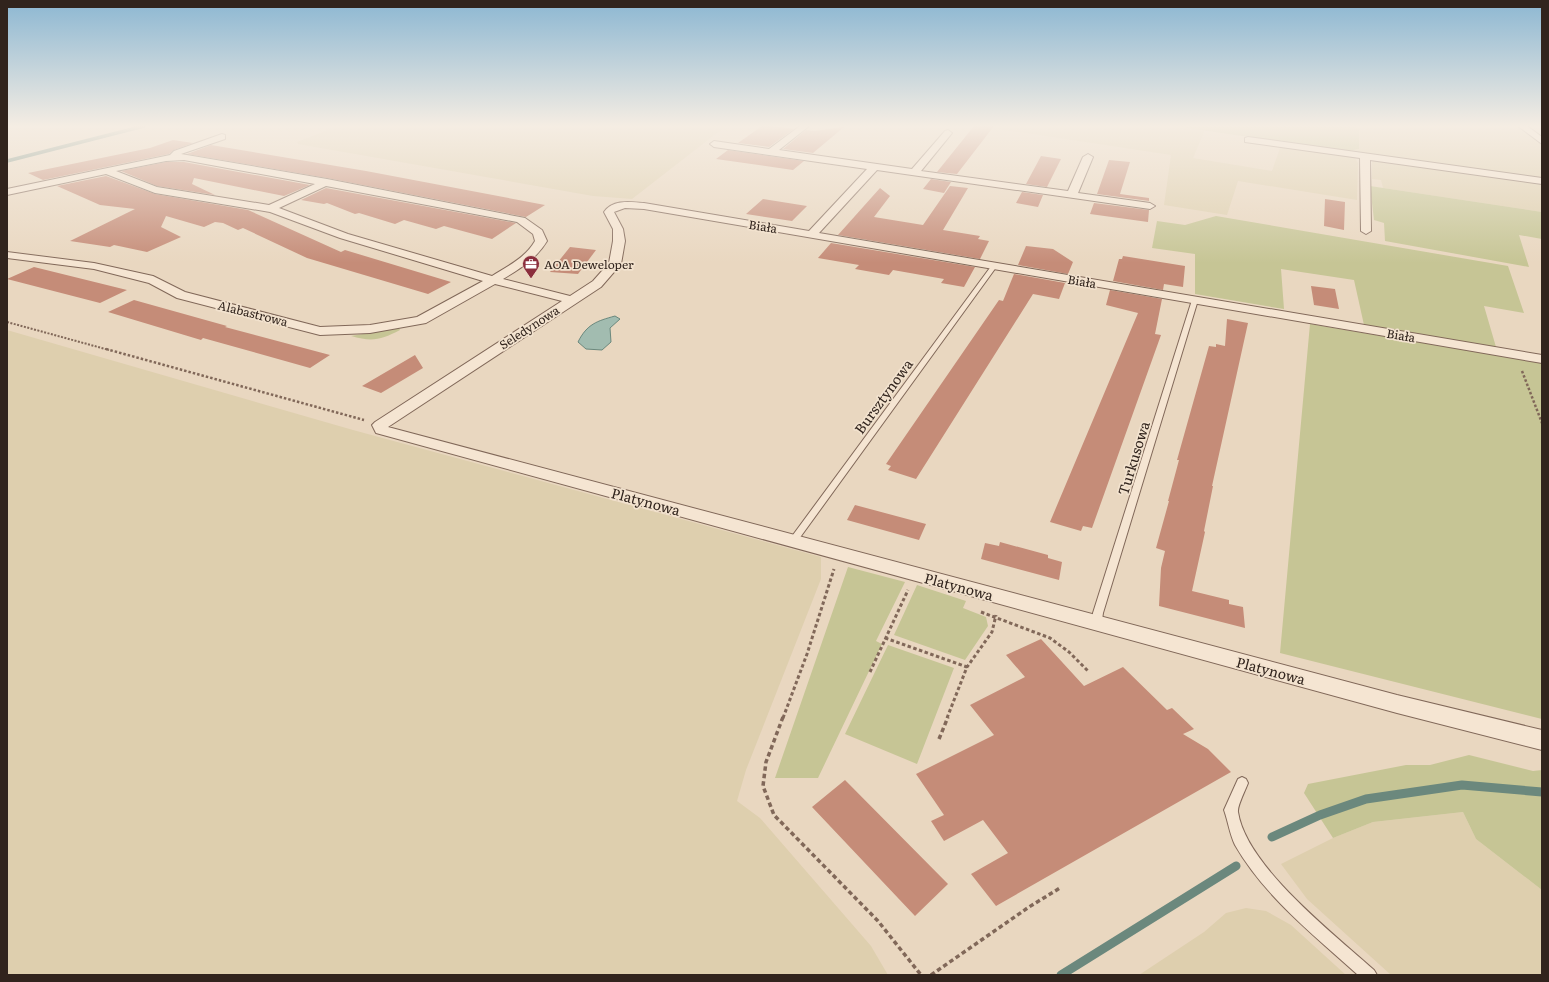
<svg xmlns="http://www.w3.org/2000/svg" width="1549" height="982" viewBox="0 0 1549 982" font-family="Literata,serif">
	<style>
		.farmland { fill: #decfae }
		.green { fill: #c6c595 }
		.water { fill: #a2bcb0; stroke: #6b887d }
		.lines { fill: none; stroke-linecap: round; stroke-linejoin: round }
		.stream-far1 { stroke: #6b887d; stroke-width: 3.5 }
		.stream { stroke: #6b887d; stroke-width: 9 }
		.building { fill: #c58c78 }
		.service-casing { stroke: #816859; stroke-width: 2 }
		.minor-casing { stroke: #816859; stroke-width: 2 }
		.path-far3 { stroke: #816859; stroke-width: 2; stroke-dasharray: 2 1.5; stroke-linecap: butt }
		.path-far2 { stroke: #816859; stroke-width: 2.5; stroke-dasharray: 2.5 2; stroke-linecap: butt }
		.path-far1 { stroke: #816859; stroke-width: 3; stroke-dasharray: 3.5 2.5; stroke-linecap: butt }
		.path { stroke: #816859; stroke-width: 3.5; stroke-dasharray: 4.5 3; stroke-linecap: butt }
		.service { fill: #f5e5d2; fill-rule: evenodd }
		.minor { fill: #f5e5d2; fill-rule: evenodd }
		.labels { text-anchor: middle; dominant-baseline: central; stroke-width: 3.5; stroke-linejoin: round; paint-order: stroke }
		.far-street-label { font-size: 12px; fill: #31241d; stroke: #f2e2ce }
		.far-poi-label { font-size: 12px; fill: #31241d; stroke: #f2e2ce; text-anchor: start }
		.street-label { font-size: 14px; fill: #31241d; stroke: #f2e2ce }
	</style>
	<rect width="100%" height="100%" fill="#e9d7c0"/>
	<path class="farmland" d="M338,126H726L632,199L593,196L298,144L297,142Z
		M979,126H1173L1205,130L1193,158L1272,171L1281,145L1348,155L1355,158L1358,163L1357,200L1238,181L1227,215L1164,205L1171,155Z
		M1355,126H1517L1542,144V179L1350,152L1348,151L1359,149V130Z
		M1373,160L1542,183V212L1383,188L1381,180L1372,179V162Z
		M7,330L353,430L821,557V579L746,770L737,801L760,818L871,946L888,975H7Z
		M1463,812L1476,839L1542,890V975H1391L1307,899L1281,864L1333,838L1373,822Z
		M1246,908L1266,911L1291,925L1346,975H1139L1204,932L1226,913Z"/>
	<path class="green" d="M1173,126H1355L1359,130V149L1348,151Z
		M1370,186L1542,212V239L1519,235L1529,267L1385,241L1384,223L1374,220Z
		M1216,216L1508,266L1524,313L1484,306L1496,347L1364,325L1354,280L1281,269L1284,309L1195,294V254L1152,248L1157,221L1185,225Z
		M1310,324L1542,363V719L1280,653Z
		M399,328L400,330C381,340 372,342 351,336Z
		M848,567L905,582L876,641L882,644L818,778H775Z
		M917,585L966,601L963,608L986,617L988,626L965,660L894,635Z
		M888,645L954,668L917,764L845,734Z
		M1469,755L1533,771L1542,770V890L1476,839L1463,812L1373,822L1333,838L1304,793L1308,784L1406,765H1430Z"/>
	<path class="water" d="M615,316L620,319L610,328L611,342L602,350L586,349L578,342C587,324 597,321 615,316Z"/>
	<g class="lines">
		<path class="stream-far1" d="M7,161L144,126"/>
		<path class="stream" d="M1272,837L1320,815L1366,799L1462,785L1542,792
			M1061,975L1236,866"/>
	</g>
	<path class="building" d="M762,126H771L794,129L769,147L738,143Z
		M974,126H994L957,174L937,172Z
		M844,127L813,153L783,149L806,130L814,131Z
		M173,140L193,143L174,150L169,154L43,180L28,173L150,148Z
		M211,145L366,171L545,205L526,217L327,178L187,154Z
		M728,150L804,161L793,170L716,159Z
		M1041,156L1061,159L1047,187L1026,184Z
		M1109,160L1130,162L1120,194L1149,198V201L1097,194Z
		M166,162H184L310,185L284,196L194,178L192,184L215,195L157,186L121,171Z
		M106,176L155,194L248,210L341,252L345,250L451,282L428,294L307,258L243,228L238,230L223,223L215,222L204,227L166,216L161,227L181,237L147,252L114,245L110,247L70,241L135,209L100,205L57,186Z
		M931,179L951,182L944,193L923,189Z
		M950,186L968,188L943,230L980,236L978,239L989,241L980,259L838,235L880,188L890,196L874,217L923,225Z
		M326,188L516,223L492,239L444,226L436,229L404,220L395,224L359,213L355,214L327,203L324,204L301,200Z
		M1022,192L1043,195L1038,207L1016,203Z
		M763,199L807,206L792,221L746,214Z
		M1325,199L1345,202L1344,230L1324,226Z
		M1094,203L1149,210L1148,222L1090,214Z
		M831,243L975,267L964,287L941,283L944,279L893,270L889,275L855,269L859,265L818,258Z
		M1026,246L1053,249L1073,262L1068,274L1018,265Z
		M570,247L596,250L578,274L550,272Z
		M1123,256L1185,266L1183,287L1164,284L1163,290L1113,281L1119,259H1122Z
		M34,267L127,290L100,303L7,279Z
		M1014,274L1065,283L1059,299L1033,294L916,479L888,470L891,466L886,464L999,300L1003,301Z
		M1311,286L1335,289L1339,309L1314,305Z
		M1110,290L1162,299L1155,334L1161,335L1092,528L1083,526L1081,531L1050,522L1138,313L1106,305Z
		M134,300L227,326L225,327L330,355L310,368L203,338L201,340L108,312Z
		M1227,319L1248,323L1212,486H1213L1204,531L1205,532L1192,591L1229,600V604L1243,607L1245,628L1159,606L1161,568L1165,551L1156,548L1169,501H1168L1179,460H1177L1209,346L1216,347V344L1225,346Z
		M415,355L423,368L381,393L362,386Z
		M855,505L926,524L919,540L847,520Z
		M1000,542L1048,555V558L1062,562L1059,580L981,559L985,543L999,546Z
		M1041,639L1084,686L1123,667L1167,710L1172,708L1194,729L1183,734L1208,749L1231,772L996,906L971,874L1008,853L983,820L944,841L931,821L944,815L916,774L994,735L970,705L1025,677L1006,655Z
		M845,780L948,884L915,916L812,807Z"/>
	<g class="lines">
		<defs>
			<path id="service" d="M992,265L997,266L796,543H790L788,541L790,539Z
				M1195,298L1198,300L1103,613L1101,626L1097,627L1093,626L1092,623L1093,613L1192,300Z
				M1242,777L1246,779L1248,783C1246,789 1237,806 1238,812C1246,866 1334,934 1374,970L1377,975H1358C1314,935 1265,897 1235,845C1230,835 1228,821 1224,810L1238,779Z"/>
			<path id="minor" d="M800,126H809L779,150L912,169L945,131L948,130L952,133L921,171L1068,191L1083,157L1088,154L1093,157L1078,193L1150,203L1155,206L1150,209L877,170L819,233L1542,355V363L644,209L625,208L614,212L623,229L625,241L621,264L601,287L388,427L1397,695L1542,730V750L1397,713L376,433L372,425L375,422L562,301L495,284L426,323L370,333L320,335L177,298L149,283L94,269L7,258V252L94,263L153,276L185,292L320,327L370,325L417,317L483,281L340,238L270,212L155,193L106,174L7,195V189L170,155L174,151L222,134L225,135V139L181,154L327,179L525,218L542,230L547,241C536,259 521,268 503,279L570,296L593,281L609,263L613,241V229L604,212C613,199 630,202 644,203L809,231L867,169L714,147L710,144L714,141L769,149ZM184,160L315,184L269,205L157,187L116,171L166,161ZM326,186L517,222L533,234L535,241C525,258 508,266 492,276L348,234L279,208Z
				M1518,126H1527L1542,137V144Z
				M1248,137L1542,178V184L1370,160L1371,231L1366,234L1361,231L1360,158L1245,142V138Z"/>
		</defs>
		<use href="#service" class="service-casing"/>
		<use href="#minor" class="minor-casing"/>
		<path class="path-far3" d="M7,322L109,350"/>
		<path class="path-far2" d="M106,349L364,420
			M1522,371L1542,423"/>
		<path class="path-far1" d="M981,612L1050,638L1069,652L1089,672
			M885,638L967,667
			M870,672L908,590
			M783,718L807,654L834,569
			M947,718L967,667L992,632L996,615"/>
		<path class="path" d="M783,717L766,762L763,786L774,815L878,921L921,975
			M939,739L948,717
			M931,975L1029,907L1060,888"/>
		<use href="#service" class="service"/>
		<use href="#minor" class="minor"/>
	</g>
	<linearGradient id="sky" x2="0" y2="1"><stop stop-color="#8cb7d2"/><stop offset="0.48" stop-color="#f5ede3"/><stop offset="1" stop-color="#f5ede3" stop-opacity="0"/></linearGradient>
	<rect width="1549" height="263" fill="url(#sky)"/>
	<defs>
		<symbol id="office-pin" viewBox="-11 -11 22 30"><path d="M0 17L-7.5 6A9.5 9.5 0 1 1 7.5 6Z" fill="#8b2e3d" stroke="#f2e2ce"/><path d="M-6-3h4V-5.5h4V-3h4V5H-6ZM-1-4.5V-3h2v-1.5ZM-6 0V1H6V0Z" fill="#fff"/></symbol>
	</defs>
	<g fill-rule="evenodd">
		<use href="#office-pin" x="521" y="254" width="20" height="27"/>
	</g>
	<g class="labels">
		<g class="far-street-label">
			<text transform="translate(763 226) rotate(9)">Biała</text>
			<text transform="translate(1082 281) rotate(10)">Biała</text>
			<text transform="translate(253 313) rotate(14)">Alabastrowa</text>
			<text transform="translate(529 327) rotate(-33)">Seledynowa</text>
			<text transform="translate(1401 335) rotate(10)">Biała</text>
		</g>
		<g class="far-poi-label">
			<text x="544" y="264">AOA Deweloper</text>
		</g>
		<g class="street-label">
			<text transform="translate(883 396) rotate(-54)">Bursztynowa</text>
			<text transform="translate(1133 458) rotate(-73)">Turkusowa</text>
			<text transform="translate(646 501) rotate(15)">Platynowa</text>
			<text transform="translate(959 586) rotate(15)">Platynowa</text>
			<text transform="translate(1271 670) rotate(15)">Platynowa</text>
		</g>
	</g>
	<rect width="1549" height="982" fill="none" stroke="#31241d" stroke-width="16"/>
</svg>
